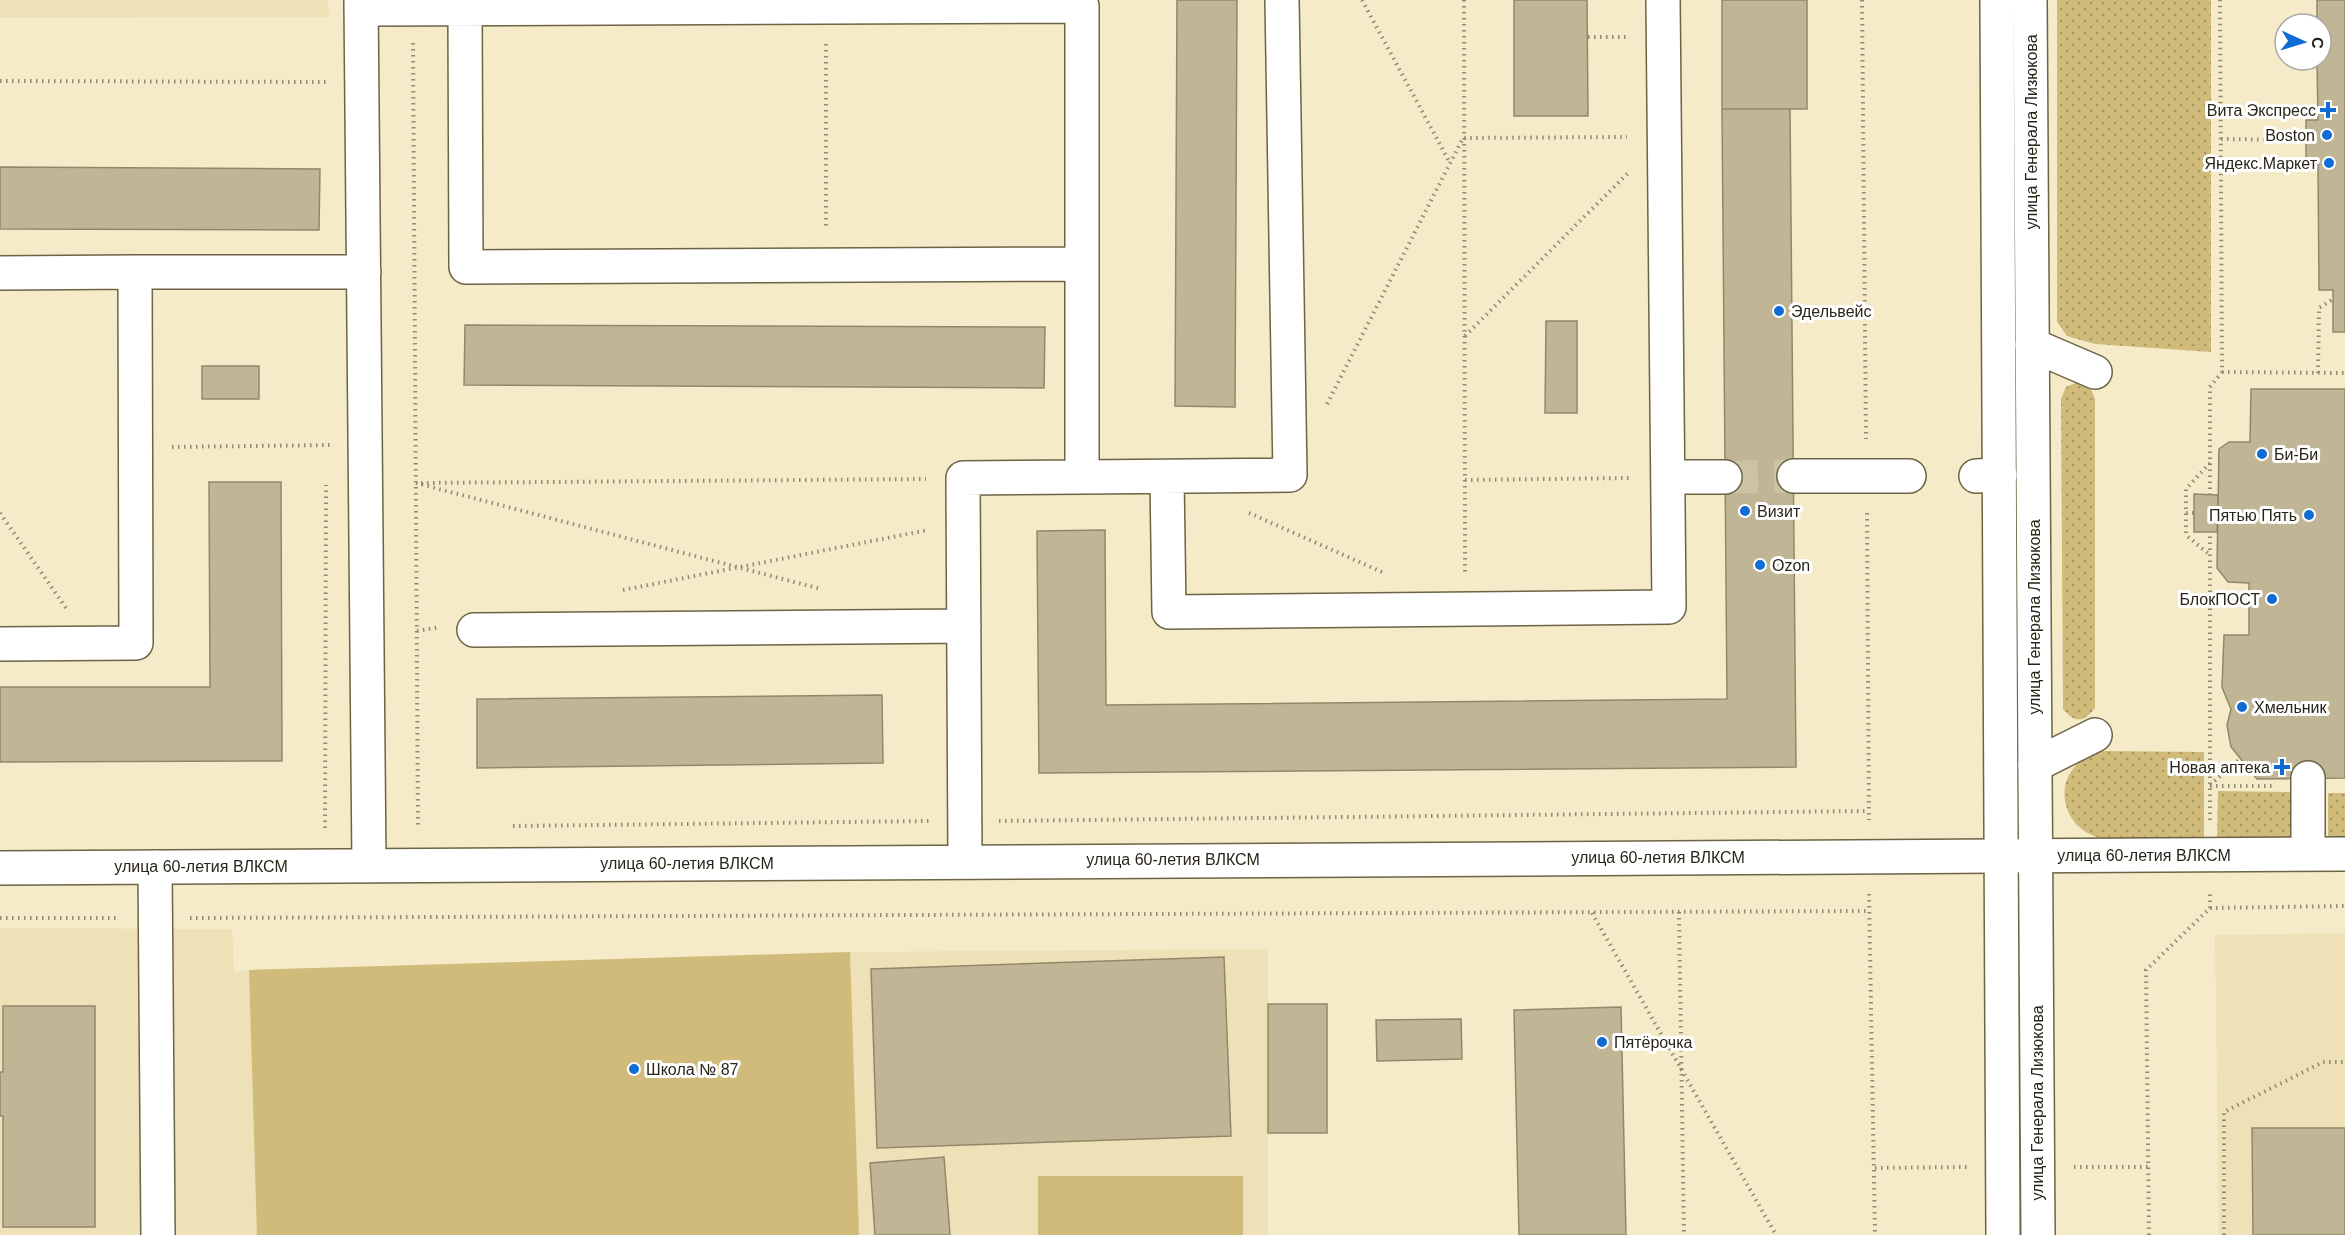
<svg xmlns="http://www.w3.org/2000/svg" width="2345" height="1235" viewBox="0 0 2345 1235" font-family="Helvetica,sans-serif">
	<style>
		.built { fill: #eee1b7 }
		.grass { fill: url(#grass-dots) }
		.pitch { fill: #d0bb7a }
		.building { fill: #c0b695; stroke: #928869; stroke-width: 1.5 }
		.lines { fill: none; stroke-linecap: round; stroke-linejoin: round }
		.minor-tunnel { stroke: #ccc3a5; stroke-width: 33; stroke-dasharray: 33 16; stroke-linecap: butt }
		.minor-casing { stroke: #6d6345; stroke-width: 36 }
		.major-casing { stroke: #6d6345; stroke-width: 36 }
		.path { stroke: #928b72; stroke-width: 4; stroke-dasharray: 1.5 4.5; stroke-linecap: butt }
		.minor { stroke: #fff; stroke-width: 33 }
		.major { stroke: #fff; stroke-width: 33 }
		.poi-dot { fill: #106cd5; stroke: #fff; stroke-width: 2 }
		.labels { text-anchor: middle; dominant-baseline: central; stroke-width: 6; stroke-linejoin: round; paint-order: stroke }
		.poi-label { font-size: 16px; fill: #292518; stroke: #fff; text-anchor: start }
		.street-label { font-size: 16px; fill: #292518; stroke: #fff }
	</style>
	<defs>
		<pattern id="grass-dots" width="8" height="8" patternUnits="userSpaceOnUse" patternTransform="scale(1.5)"><rect width="8" height="8" fill="#d0bb7a"/><path d="M2 2h.1M6 6h.1" fill="none" stroke="#a99863" stroke-width="1.8" stroke-linecap="round"/></pattern>
	</defs>
	<rect width="100%" height="100%" fill="#f5ebc8"/>
	<path class="built" d="M0,0H328L329,17L0,18Z
		M0,928L232,929L234,973L249,970L850,952L1268,949V1235H0Z
		M2345,933V1235H2219L2215,935Z"/>
	<path class="grass" d="M2057,0H2211V352L2095,344L2067,336L2057,322Z
		M2078,382L2090,386L2095,399V708C2083,723 2075,723 2063,709L2061,399L2066,387Z
		M2103,751L2204,752V843C2181,843 2158,843 2135,843C2126,843 2116,844 2107,841C2095,837 2080,831 2073,820C2053,791 2070,757 2103,751Z
		M2218,791L2292,792V845L2217,844Z
		M2328,793H2345V847H2328Z"/>
	<path class="pitch" d="M850,952L859,1235H257L249,970Z
		M1038,1176H1243V1235H1038Z"/>
	<path class="building" d="M1177,0H1237L1235,407L1175,406Z
		M1514,0H1587L1588,116H1514Z
		M1722,0H1807V109H1722Z
		M2317,0H2345V332H2333V290H2319L2318,162H2306V120H2318L2317,60H2321V24H2317Z
		M1722,109H1790L1796,767L1039,773L1037,531L1105,530L1106,705L1727,699Z
		M0,167L320,169L319,230L0,229Z
		M1546,321H1577V413H1545Z
		M465,325L1045,327L1044,388L464,385Z
		M202,366H259V399H202Z
		M2251,389H2345V778L2257,779L2231,747L2227,725L2231,709L2222,687L2224,635H2249V583L2228,582L2217,568L2219,449L2229,442H2250Z
		M209,482H281L282,761L0,762V687H210Z
		M2194,494L2218,495L2217,532H2194Z
		M882,695L883,763L477,768V699Z
		M1224,957L1231,1136L877,1148L871,969Z
		M1268,1004H1327V1133H1268Z
		M3,1006H95V1227H3V1116H0V1072H3Z
		M1621,1007L1626,1235H1519L1514,1010Z
		M1461,1019L1462,1059L1377,1061L1376,1020Z
		M2252,1128H2345V1235H2253Z
		M944,1157L950,1235H875L870,1163Z"/>
	<g class="lines">
		<path class="minor-tunnel" d="M1725,477L1794,476"/>
		<defs>
			<path id="minor" d="M361,0L369,865
				M361,9L1082,6V477L963,478L965,861
				M465,9L466,267L1082,264
				M135,272H364
				M0,273L135,272L136,643L0,644
				M2032,345L2095,372
				M1794,476H1909
				M1976,476L2000,475
				M1082,477L1290,475L1282,0
				M1167,477L1169,612L1669,607L1663,0
				M1668,477H1725
				M474,630L964,626
				M2035,765L2095,735
				M2308,778V854
				M155,867L158,1235
				M0,868L2345,854"/>
			<path id="major" d="M1997,0L2003,1235
				M2030,0L2038,1235"/>
		</defs>
		<use href="#minor" class="minor-casing"/>
		<use href="#major" class="major-casing"/>
		<path class="path" d="M1362,0L1450,163
			M1464,0L1465,572
			M1862,0L1866,439
			M1588,37H1629
			M413,43L418,827
			M826,44V228
			M0,81L326,82
			M2221,139L2295,140L2306,130
			M1465,336L1629,172
			M2222,372L2345,373
			M2318,373L2319,308L2333,299
			M1327,404L1463,138L1627,137
			M172,447L330,445
			M2210,463L2186,489V535L2211,556
			M1465,480L1631,478
			M416,483L821,589
			M421,483L926,479
			M2210,495V387L2222,372L2220,0
			M0,513L66,608
			M1249,513L1382,572
			M1867,513L1869,820
			M2186,513H2194
			M623,590L928,530
			M417,631L440,627
			M2210,785L2240,759
			M2210,786H2272
			M2210,820V532
			M999,821L1868,811
			M513,826L929,821
			M325,828L326,485
			M1869,894L1875,1235
			M2210,908L2345,906
			M1679,912L1684,1235
			M1592,913L1776,1235
			M0,918H120
			M190,918L1870,911
			M2074,1167H2148
			M1875,1168L1968,1167
			M2149,1235L2146,970L2210,908V891
			M2224,1235V1112L2323,1062H2345"/>
		<use href="#minor" class="minor"/>
		<use href="#major" class="major"/>
	</g>
	<g class="poi-dot">
		<path d="M2325 101h6v6h6v6h-6v6h-6v-6h-6v-6h6z"/>
		<circle cx="2327" cy="135" r="6"/>
		<circle cx="2329" cy="163" r="6"/>
		<circle cx="1779" cy="311" r="6"/>
		<circle cx="2262" cy="454" r="6"/>
		<circle cx="1745" cy="511" r="6"/>
		<circle cx="2309" cy="515" r="6"/>
		<circle cx="1760" cy="565" r="6"/>
		<circle cx="2272" cy="599" r="6"/>
		<circle cx="2242" cy="707" r="6"/>
		<path d="M2279 758h6v6h6v6h-6v6h-6v-6h-6v-6h6z"/>
		<circle cx="1602" cy="1042" r="6"/>
		<circle cx="634" cy="1069" r="6"/>
	</g>
	<g class="labels">
		<g class="poi-label">
			<text x="2316" y="110" text-anchor="end">Вита Экспресс</text>
			<text x="2315" y="135" text-anchor="end">Boston</text>
			<text x="2317" y="163" text-anchor="end">Яндекс.Маркет</text>
			<text x="1791" y="311">Эдельвейс</text>
			<text x="2274" y="454">Би-Би</text>
			<text x="1757" y="511">Визит</text>
			<text x="2297" y="515" text-anchor="end">Пятью Пять</text>
			<text x="1772" y="565">Ozon</text>
			<text x="2260" y="599" text-anchor="end">БлокПОСТ</text>
			<text x="2254" y="707">Хмельник</text>
			<text x="2270" y="767" text-anchor="end">Новая аптека</text>
			<text x="1614" y="1042">Пятёрочка</text>
			<text x="646" y="1069">Школа № 87</text>
		</g>
		<g class="street-label">
			<text transform="translate(2031 132) rotate(-90)">улица Генерала Лизюкова</text>
			<text transform="translate(2034 617) rotate(-90)">улица Генерала Лизюкова</text>
			<text x="2144" y="855">улица 60-летия ВЛКСМ</text>
			<text x="1658" y="857">улица 60-летия ВЛКСМ</text>
			<text x="1173" y="859">улица 60-летия ВЛКСМ</text>
			<text x="687" y="863">улица 60-летия ВЛКСМ</text>
			<text x="201" y="866">улица 60-летия ВЛКСМ</text>
			<text transform="translate(2037 1103) rotate(-90)">улица Генерала Лизюкова</text>
		</g>
	</g>
	<g transform="translate(2303 42) rotate(94)"><circle r="28" fill="#ffffff" stroke="#a9a8a3" stroke-width="1.5"/>
	<path d="M0-4.5L10 22L0 15L-10 22Z" fill="#106cd5"/>
	<text y="-9" font-size="16" font-weight="bold" text-anchor="middle" fill="#292518">С</text>
	</g>
</svg>
